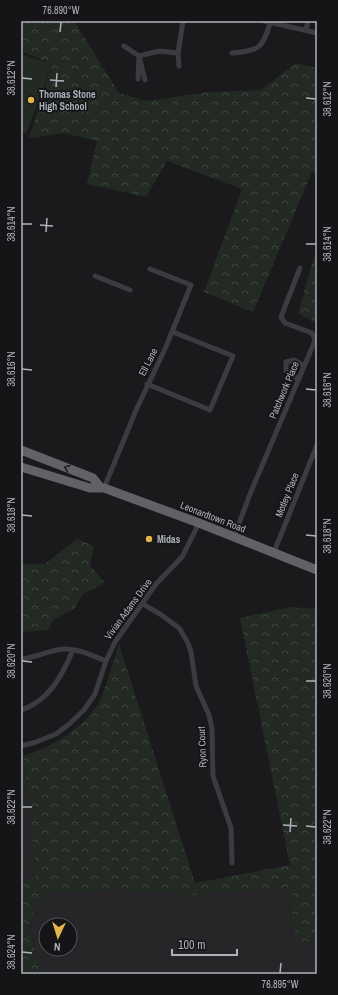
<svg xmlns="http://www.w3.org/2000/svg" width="338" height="995" viewBox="0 0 338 995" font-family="'Archivo Narrow',sans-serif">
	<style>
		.built { fill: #262629; fill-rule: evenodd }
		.forest { fill: url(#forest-crowns) }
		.park { fill: url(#park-dots) }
		.pitch { fill: #222a23 }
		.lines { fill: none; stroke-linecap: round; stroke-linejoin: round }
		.minor { stroke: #3b3c41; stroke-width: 5 }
		.trunk { stroke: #606268; stroke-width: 9 }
		.oneway { stroke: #202123 }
		.ticks { fill: none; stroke: #aeb2bb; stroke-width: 1.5 }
		.poi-dot { fill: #e4b34b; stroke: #151517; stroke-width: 1.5 }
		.labels { text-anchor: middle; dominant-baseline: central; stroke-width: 3.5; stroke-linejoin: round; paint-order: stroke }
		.poi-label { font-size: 10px; font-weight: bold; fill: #aeb2bb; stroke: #151517; text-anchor: start }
		.street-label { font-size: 10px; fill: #aeb2bb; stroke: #151517 }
		.neatline { fill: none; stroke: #aeb2bb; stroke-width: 1.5 }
		.ticks-label { font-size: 10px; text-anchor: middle; fill: #aeb2bb }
	</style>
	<defs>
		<pattern id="forest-crowns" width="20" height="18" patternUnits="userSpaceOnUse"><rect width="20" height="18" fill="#222a23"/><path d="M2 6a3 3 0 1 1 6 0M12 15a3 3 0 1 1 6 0" fill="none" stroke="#404641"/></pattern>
		<pattern id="park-dots" width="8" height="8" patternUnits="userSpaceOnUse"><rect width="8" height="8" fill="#222a23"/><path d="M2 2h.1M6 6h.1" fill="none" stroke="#404641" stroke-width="1.8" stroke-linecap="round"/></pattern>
	</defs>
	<rect width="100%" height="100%" fill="#1a1a1c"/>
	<path class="built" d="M21,749L24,756L36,877L21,883Z
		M294,887L293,922L300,944L317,939V974H40L30,928L35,902L55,892L122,890L191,895ZM46,925H70V949H46Z"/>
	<path class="forest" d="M21,21H74L119,93L146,101L210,92L261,90L296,63L317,68V173L312,172L253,312L204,292L242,189L167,161L146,197L87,184L97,141L64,133L29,138L52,64L21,51Z
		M317,247V324L298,313Z
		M77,539L94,546L90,565L105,583L83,594L75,608L53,620L48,630L21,632V564H45Z
		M290,607L317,609V939L300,944L292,922L293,887L191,895L122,890L55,892L35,902L30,928L40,974H21V883L36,877L24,756C52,746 78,732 96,707C104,697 114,658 119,644L195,883L290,865L240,618Z"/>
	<path class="park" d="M21,842L26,869L21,871Z"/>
	<path class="pitch" d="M21,54L52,64L27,132L24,133L21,132Z"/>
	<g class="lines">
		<path class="minor" d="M264,21L317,33
			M306,30L308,21
			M124,46L139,56L138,79
			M232,53C259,51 263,48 270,23
			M179,66L178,53L183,21
			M145,80L139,56L159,51L178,53
			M95,276L130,290
			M298,379L286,371V362L294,360L304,366
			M147,384L210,410L233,356L173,332
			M104,488L137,408L165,349L191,285L150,269
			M234,537L250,494L314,343L315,339L312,333L285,323L281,317L300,268
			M274,552L317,445
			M143,604L160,614L179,628L188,643L191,652L196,686L209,715L212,729L213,776L231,828L232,863
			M21,659C37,658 49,650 63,649C77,648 93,656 106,661
			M21,710C49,701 62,676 73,650
			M21,746L36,742L56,734L68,725L84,710L95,694L106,661L115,642L156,584L182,557L199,523"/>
		<path class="trunk" d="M21,450L93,478L100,487
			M21,467L90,488H104L199,523L317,570"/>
	</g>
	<defs><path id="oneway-chevron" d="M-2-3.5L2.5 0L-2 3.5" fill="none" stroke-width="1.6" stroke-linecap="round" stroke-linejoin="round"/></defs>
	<use class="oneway" href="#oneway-chevron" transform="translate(67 468) rotate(-159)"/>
	<path class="ticks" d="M60,32L61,22M22,78L32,79M50,80L64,81M56,87L57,73M306,98L316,99M22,224H32M40,225L53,226M46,232L47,218M306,244H316M22,369L32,370M306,389L316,390M22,515L32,516M306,535L316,536M22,661L32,662M306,681H316M22,807H32M283,825L297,826M306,826L316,827M290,832L291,818M22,952L32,953M280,973L281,963"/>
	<g class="poi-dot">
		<circle cx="31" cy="100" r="4"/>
		<circle cx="149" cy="539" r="4"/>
	</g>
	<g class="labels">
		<g class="poi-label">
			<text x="39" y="94">Thomas Stone<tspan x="39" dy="12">High School</tspan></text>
			<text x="157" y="539">Midas</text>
		</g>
		<g class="street-label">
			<text transform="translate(148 362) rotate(-63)">Ell Lane</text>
			<text transform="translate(284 390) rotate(-67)">Patchwork Place</text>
			<text transform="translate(287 495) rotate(-68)">Motley Place</text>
			<text transform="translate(213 517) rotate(21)">Leonardtown Road</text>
			<text transform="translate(128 609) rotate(-54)">Vivian Adams Drive</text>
			<text transform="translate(202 747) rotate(-92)">Ryon Court</text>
		</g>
	</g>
	<rect width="338" height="995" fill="none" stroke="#151517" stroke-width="44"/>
	<g transform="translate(58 937) rotate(184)"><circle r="19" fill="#151517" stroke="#525459"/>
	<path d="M0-3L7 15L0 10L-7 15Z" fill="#e4b34b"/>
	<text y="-6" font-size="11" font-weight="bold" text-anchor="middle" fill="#aeb2bb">N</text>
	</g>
	<path d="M172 949v6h65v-6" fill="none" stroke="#aeb2bb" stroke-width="2"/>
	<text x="178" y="949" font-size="12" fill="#aeb2bb" stroke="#151517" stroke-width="3" paint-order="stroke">100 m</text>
	<rect x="22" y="22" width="294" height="951" class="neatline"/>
	<g class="ticks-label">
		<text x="61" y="14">76.890°W</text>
		<text transform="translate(11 78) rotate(-90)" y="4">38.612°N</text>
		<text transform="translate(327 99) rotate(-90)" y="4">38.612°N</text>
		<text transform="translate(11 224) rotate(-90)" y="4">38.614°N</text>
		<text transform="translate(327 244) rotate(-90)" y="4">38.614°N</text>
		<text transform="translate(11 369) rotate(-90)" y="4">38.616°N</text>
		<text transform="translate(327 390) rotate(-90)" y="4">38.616°N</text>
		<text transform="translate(11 515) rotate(-90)" y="4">38.618°N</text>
		<text transform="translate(327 536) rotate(-90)" y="4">38.618°N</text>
		<text transform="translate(11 661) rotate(-90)" y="4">38.620°N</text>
		<text transform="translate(327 681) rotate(-90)" y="4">38.620°N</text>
		<text transform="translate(11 807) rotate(-90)" y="4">38.622°N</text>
		<text transform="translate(327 827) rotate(-90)" y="4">38.622°N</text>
		<text transform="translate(11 952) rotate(-90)" y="4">38.624°N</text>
		<text x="280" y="988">76.895°W</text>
	</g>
</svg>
